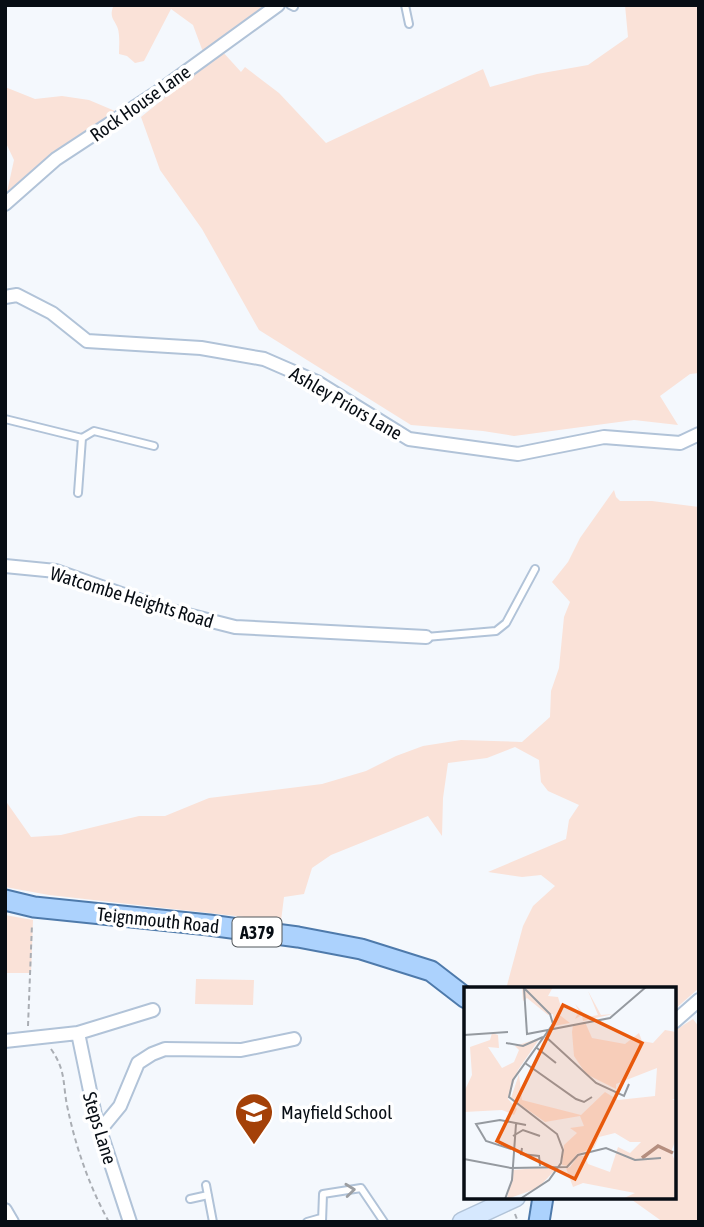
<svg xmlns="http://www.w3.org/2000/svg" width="704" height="1227" viewBox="0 0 704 1227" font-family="'Asap Condensed',sans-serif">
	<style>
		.green { fill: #fae2d8 }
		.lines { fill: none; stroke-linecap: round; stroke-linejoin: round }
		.lane-casing { stroke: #b1c3d8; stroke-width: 10 }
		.street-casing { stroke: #b1c3d8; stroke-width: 16 }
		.secondary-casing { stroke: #b1c3d8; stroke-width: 21 }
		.primary-casing { stroke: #4e7aab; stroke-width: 23 }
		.path { stroke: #aaaeb4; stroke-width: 2; stroke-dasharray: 5 3.5; stroke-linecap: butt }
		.lane { stroke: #fff; stroke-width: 6 }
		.street { stroke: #fff; stroke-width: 12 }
		.secondary { stroke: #d6e8fe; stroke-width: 18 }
		.primary { stroke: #acd2fd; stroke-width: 19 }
		.oneway { stroke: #9c9ea1 }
		.labels { text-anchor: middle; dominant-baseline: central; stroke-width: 7; stroke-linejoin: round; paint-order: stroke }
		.shield { fill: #fff; stroke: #51565a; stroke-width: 2 }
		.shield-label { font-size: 18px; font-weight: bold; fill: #070d14 }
		.street-label { font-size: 19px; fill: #070d14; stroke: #fff }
		.poi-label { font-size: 19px; fill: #070d14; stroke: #fff; text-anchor: start }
		.inset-river { fill: none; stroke: #b58e7f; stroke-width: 3.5 }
		.inset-road { fill: none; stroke: #959aa0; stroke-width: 2 }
		.view { fill: #e8590c; fill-opacity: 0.15; stroke: #e8590c; stroke-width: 3.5 }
		.inset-edge { fill: none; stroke: #070d14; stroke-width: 3.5 }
	</style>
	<rect width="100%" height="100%" fill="#f4f8fd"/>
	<path class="green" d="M116,5H271L203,52L193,25L171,9L144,61L135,63L127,56L119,54C119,47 120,37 118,29C115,20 109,18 113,7Z
		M625,5H699V373L690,374L660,396L678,425L634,420L514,436L483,431L411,425L259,330L202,229L160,170L141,117L222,51L241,72L245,67L279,93L326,143L483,69L490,87L537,74L588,65L628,37Z
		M5,87L35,99L62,96L89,100L115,111L53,152L7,192L14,160L5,141Z
		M614,490L616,497L620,501H652L699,507V988L674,1010V989H506L523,926L533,906L555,886L541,875L522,877L488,872L566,839L569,820L579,805L548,791L541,782L539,760L515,747L487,758L448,763L443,798L442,836L428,816L331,855L312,868L304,894L284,897L281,921L49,895L5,887V800L31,837L61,835L139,816H165L209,798L322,784L366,771L396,756L423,746L461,740L522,742L550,717L551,691L559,668L564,617L570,602L552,582L568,562L580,538Z
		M5,915L33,920L31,973H5Z
		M196,979L254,980L253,1005L195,1004Z
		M693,1019L699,1027V1222H663L628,1197H674V1031Z"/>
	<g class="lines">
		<defs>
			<path id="lane" d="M290,5L294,7
				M405,5L409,24
				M5,419L82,438L94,431L154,446
				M78,493L82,438
				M426,637L496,631L506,623L535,569
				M206,1185L213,1222
				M190,1199L208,1195
				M307,1222L321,1218
				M322,1222L323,1194L361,1188L384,1222"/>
			<path id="street" d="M5,204L56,159L158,92L278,5
				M5,297L17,295L52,313L87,341L201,348L264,359L317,382L409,439L518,454L604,437L680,443L699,434
				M5,566L56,571L164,609L235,627L426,637
				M674,1022L699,1000
				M78,1033L95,1115L130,1222
				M5,1041L78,1033L153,1010
				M101,1129L120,1106L138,1063L152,1054L165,1049L241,1050L294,1039
				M5,1210L12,1222"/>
			<path id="secondary" d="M462,1222L516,1197"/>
			<path id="primary" d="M5,900L34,907L209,925L298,937L361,949L431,971L466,998
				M539,1222L543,1197"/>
		</defs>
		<use href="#lane" class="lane-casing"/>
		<use href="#street" class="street-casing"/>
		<use href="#secondary" class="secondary-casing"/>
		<use href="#primary" class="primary-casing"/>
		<path class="path" d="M28,1026L32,924
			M51,1049C67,1072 62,1084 68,1110C76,1148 90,1188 109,1222
			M515,1214L518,1222"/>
		<use href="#lane" class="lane"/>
		<use href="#street" class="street"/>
		<use href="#secondary" class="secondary"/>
		<use href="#primary" class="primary"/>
	</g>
	<defs><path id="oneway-chevron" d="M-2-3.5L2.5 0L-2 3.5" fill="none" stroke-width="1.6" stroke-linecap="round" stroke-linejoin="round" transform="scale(1.75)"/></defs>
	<use class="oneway" href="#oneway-chevron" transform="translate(350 1190) rotate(-6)"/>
	<defs>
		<symbol id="school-pin" viewBox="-11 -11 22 30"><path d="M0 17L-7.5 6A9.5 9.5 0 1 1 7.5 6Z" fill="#a44108" stroke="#fff"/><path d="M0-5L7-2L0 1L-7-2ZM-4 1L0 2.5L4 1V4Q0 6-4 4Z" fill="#fff"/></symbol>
	</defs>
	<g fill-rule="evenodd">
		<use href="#school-pin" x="232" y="1090" width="44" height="60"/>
	</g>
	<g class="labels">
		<rect class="shield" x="232.5" y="917.5" width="49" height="29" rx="5"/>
		<g class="shield-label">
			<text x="257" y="932">A379</text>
		</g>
		<g class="street-label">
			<text transform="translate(140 103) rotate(-35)">Rock House Lane</text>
			<text transform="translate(346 403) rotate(30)">Ashley Priors Lane</text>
			<text transform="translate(132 597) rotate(17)">Watcombe Heights Road</text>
			<text transform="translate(158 920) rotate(6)">Teignmouth Road</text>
			<text transform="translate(100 1128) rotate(73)">Steps Lane</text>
		</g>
		<g class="poi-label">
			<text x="281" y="1112">Mayfield School</text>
		</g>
	</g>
	<g transform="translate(464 987)">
		<rect width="212" height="212" fill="#f4f8fd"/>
		<path d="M58,0H89L84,9L94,10L98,23L93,26L106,36L90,39L89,27L84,28L63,11L59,14ZM124,4L137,28L149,27L119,34L118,28L111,32L115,24L111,17L123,30L134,28ZM121,35L128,51L161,57L175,46L178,54L189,56L201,43L212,45V112H208L212,114V152L207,165L212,176V212H158L171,206L119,196L109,200L102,181L106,180L114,169H121L124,177L146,185L154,160L166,166L177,155H166L151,146L135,150L130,161L113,167L104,179L98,178L100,158L113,146L106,141L120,139L116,129L81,135L47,111L55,87L58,113L117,128L141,105L154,113L191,109L193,81L152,97V102L122,87L110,69L108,45L109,38ZM28,46L34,48L35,61L24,60L38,81L50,75L55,63L51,59L76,51L54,83L44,112L53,122L50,128L38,123L0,125V105L8,88L6,60L26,53ZM87,180L91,183L74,201L43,212L49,183Z" fill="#fae2d8"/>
		<path class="inset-river" d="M178,171L194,159L209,166"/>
		<path class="inset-road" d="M60,1L63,47L146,31L182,0M0,48L44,45M82,50L132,96L160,109L165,97M42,56L59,59L79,50M73,61L92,76M61,76L112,112L120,115L128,110M49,149L59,143L76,149M58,161L57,167L75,169L76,179M47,162L22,154L12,137L36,133L62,138M0,172L47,181L103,180L114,168L142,161L171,173L197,171M41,212L48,193L52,137M56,212L85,193L97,176L99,163L93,147L45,110L49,93L89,37L86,27L59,0"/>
		<path class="view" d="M99,18L178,56L111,192L33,154Z"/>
		<rect width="212" height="212" class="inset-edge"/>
	</g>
	<rect width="704" height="1227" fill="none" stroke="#070d14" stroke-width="14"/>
</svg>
